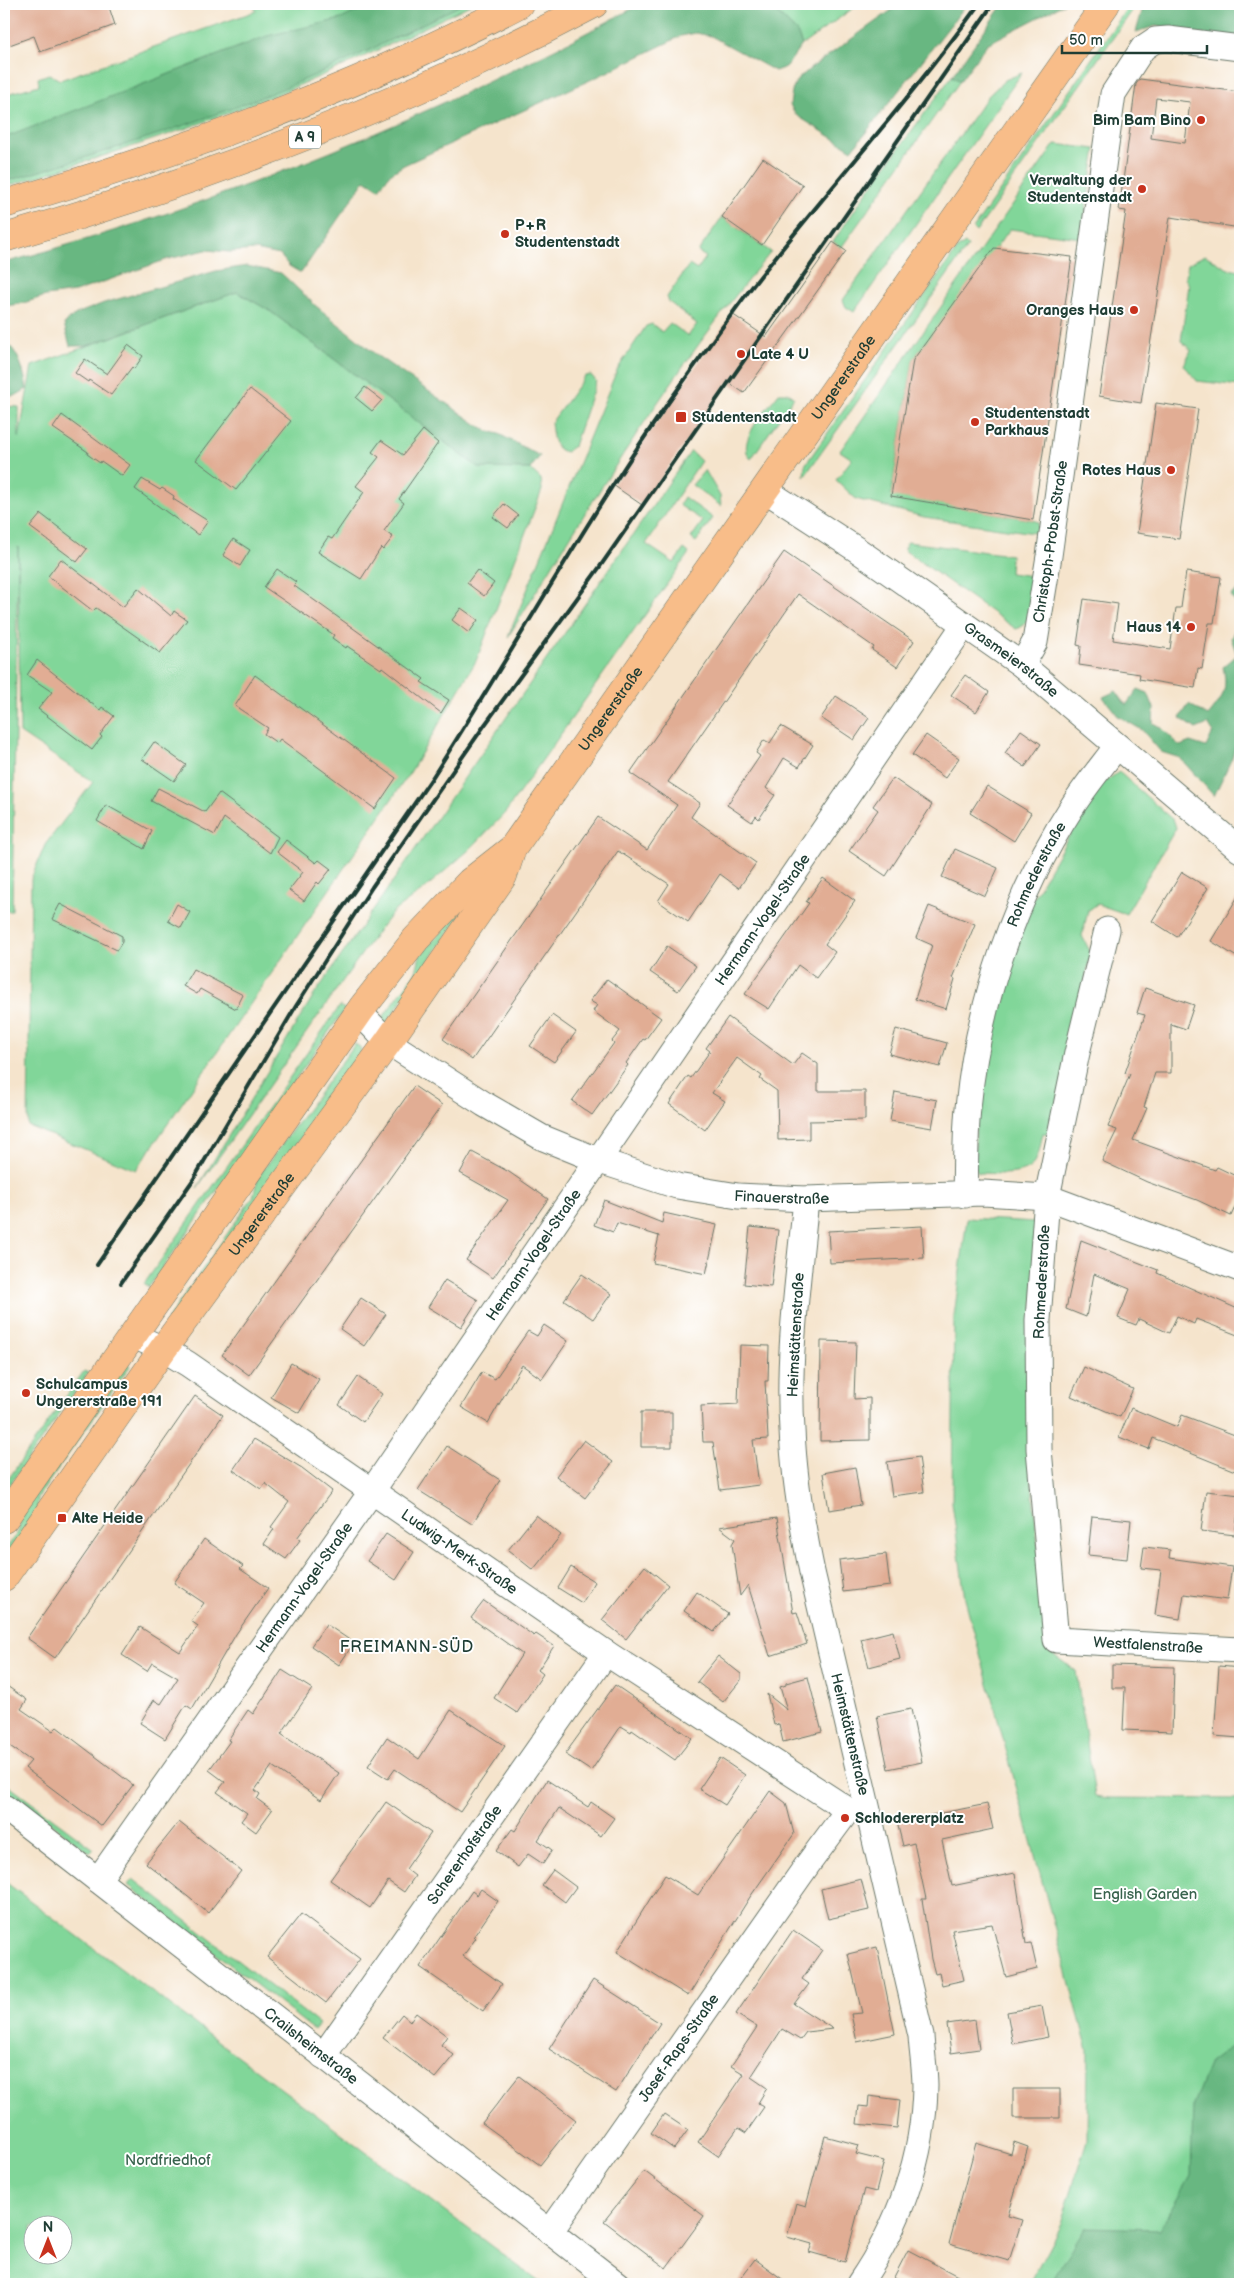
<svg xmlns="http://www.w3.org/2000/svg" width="1244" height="2288" viewBox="0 0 1244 2288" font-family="'Balsamiq Sans',sans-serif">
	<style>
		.green { fill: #81d699; stroke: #508a66; fill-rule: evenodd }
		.forest { fill: #68b781; stroke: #447a5a }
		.building { fill: #e1ad94; fill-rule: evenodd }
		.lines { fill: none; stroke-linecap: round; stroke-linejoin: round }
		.minor-casing { stroke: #6a7769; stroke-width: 27 }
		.major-casing { stroke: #6a7769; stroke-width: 29 }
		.highway-casing { stroke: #6a7769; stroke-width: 29 }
		.minor { stroke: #fff; stroke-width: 25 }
		.major { stroke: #f8bd89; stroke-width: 28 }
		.highway { stroke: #f8bd89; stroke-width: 28 }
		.rail { stroke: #1f3d34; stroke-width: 4 }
		.poi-dot { fill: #c8321e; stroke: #fff; stroke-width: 2 }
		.labels { text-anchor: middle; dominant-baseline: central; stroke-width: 4; stroke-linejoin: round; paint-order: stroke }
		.shield { fill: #fff; stroke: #627771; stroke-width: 1 }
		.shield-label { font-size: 14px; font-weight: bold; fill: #1f3d34 }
		.poi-label { font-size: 15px; font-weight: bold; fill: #1f3d34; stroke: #fff; text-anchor: start }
		.street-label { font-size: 15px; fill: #1f3d34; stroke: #fff }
		.park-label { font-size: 15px; fill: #38634d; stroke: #fff }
		.neighbourhood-label { font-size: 16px; letter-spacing: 1px; fill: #1f3d34; stroke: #fff }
	</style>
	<rect width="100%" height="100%" fill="#fff"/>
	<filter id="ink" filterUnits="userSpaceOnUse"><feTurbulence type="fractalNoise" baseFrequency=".02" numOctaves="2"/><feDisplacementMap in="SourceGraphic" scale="10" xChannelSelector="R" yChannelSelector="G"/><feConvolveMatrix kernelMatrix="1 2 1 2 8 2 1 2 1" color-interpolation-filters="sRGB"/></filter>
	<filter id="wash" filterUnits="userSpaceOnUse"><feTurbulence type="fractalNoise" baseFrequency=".0096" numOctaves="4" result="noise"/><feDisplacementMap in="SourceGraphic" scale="20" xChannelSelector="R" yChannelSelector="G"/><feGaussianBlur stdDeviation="1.12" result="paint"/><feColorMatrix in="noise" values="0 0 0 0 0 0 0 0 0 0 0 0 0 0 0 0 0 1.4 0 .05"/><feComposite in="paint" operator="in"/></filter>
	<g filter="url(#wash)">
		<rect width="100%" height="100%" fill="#f5e4cc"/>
		<path class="green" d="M253,4H472C407,36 341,69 273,96C185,131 94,159 4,187V95L39,85L38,78L49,74L60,80L256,11Z
			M768,4H859L802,45L797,32Z
			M1130,4H1137L976,232L973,229Z
			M1022,73L854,312L846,307L843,300L988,96L1005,80Z
			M952,76L960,81L841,248L833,242L869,189Z
			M1055,144L1096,149L1081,238L1010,229L913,360L891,495L1033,520L1038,522V529L1034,533L924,517L856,499L836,480L852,459L840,451Z
			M722,217L771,252C671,371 590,505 508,637L617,370L646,326L652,324L662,332L670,323L688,336L697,324L669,302L667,297L689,265L697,270L706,257L698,252Z
			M965,243L968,246L804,477L805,465L958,248Z
			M1205,255L1228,269L1240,271V386L1197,381L1184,365L1191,350L1181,341L1189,285L1185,278L1188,264Z
			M237,292L270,311L479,468L530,469L541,479L542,490L476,661L411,771L136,1170L28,1126L31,879L45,845L93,782L20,733L18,547L12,911H4V406L19,407V438L32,366Z
			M591,375L596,381L574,446L566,452C552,449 553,435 551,423L585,376Z
			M779,393H788L794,397L751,459C734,442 768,408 779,393Z
			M691,451L701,461L646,544L674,563L684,549L689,553L505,813L470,849L423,890L394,911L375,935L197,1188L312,998Z
			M705,470L720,496L721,506L692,485Z
			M684,497L713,518L696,542L691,538L703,521L679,505Z
			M907,542L1011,555L1010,573L1033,576C1032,593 1035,625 1016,629L904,550Z
			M1119,772L1174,821L1176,828L1126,914L1097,904L1088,911L1082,936L1091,953L1050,1134L1043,1133C1041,1141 1040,1152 1036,1160C1026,1179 996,1173 978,1173L974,1167L977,1103L995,1004L1027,909L1097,787Z
			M472,899L385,1025L380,1021L416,972L420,955Z
			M340,1006L345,1009L149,1287L144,1284Z
			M355,1044L360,1047L361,1052L172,1323L167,1320L253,1197L258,1177Z
			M967,1218L1036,1222L1029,1453L1048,1651L1076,1671L1095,1796L1108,1798L1240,1799V2284H1029L1061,2224L1087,2140L1088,2050L965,1599L952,1502L954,1316Z
			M126,1362L130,1366L38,1497L37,1515L4,1562V1552L18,1532L23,1512Z
			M84,1371L88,1373L4,1493V1485Z
			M9,1786L94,1849L90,1853L6,1791Z
			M133,1879L319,2024L314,2030L128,1885Z
			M4,1881L542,2284H4ZM32,2226H62V2256H32Z"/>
		<path class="forest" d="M372,4H463C399,36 334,69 267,95C181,129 92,156 4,182V138L267,36L341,19Z
			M641,4H768L797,32L802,45L786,67L775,71L711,36L696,33L681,36L599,76L404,165L390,174L379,189L365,180L301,273L289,266L280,255L255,250L230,252L206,250L168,259L75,292L46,296L20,304L4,306V263C230,202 435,115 641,4Z
			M900,4H967L852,150L796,115L790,105L792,91L797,80L811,68Z
			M1003,4H1064L987,44L960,81L952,76Z
			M1144,4H1240V36H1207L1156,26L1136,32Z
			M247,266L281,273L316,306L379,357L485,430L499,434L540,456L530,469L479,468L270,311L237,292L86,346H70L64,324L76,314L104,303L216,271Z
			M4,341C19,351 24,371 27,389L15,396H4Z
			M1240,589V612L1231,595Z
			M1240,618V730L1232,758L1214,796L1180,758L1161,752L1142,730L1118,716L1103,697L1116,691L1126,705L1138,689L1148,693L1154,708L1153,723L1162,728L1180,746L1190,742L1206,747L1213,732L1208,724L1196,729L1180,718L1189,704L1208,716C1223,698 1228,690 1223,667L1237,655L1231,638Z
			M1240,2040V2284H1050L1086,2227L1160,2229L1191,2176L1193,2105L1210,2062Z"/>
		<g id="blocks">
			<path class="building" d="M4,4H108L115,25L40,52L34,36L4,47Z
				M1140,79L1240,92V228L1170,217L1141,403L1099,396L1126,211L1119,210L1136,84ZM1156,98L1190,102L1185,143L1151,138Z
				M763,158L803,185L762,245L722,217Z
				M833,242L846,251L744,393L728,382L642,505L613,485L732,314L766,337Z
				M994,248L1072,257L1033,520L891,496L913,360Z
				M128,345L143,356L134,369L132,367L111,395L89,380L88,382L75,373L85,359L107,374Z
				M365,387L382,400L372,411L356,398Z
				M250,389L291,421L236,490L196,460Z
				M1156,403L1198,409L1179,539L1137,533Z
				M62,415L130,465L122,476L101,461L100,463L87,454L88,452L53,428Z
				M423,430L438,443L399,499L404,503L384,531L393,537L383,550L381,548L361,579L318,552L328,537L332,539L364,492L356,486L379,457L372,452L381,440L403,455Z
				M142,479L160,490L162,488L174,496L173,499L208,521L198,535L135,489Z
				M504,504L518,515L508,528L493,517Z
				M41,514L87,549L77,562L30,527Z
				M233,539L250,550L240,566L223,555Z
				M784,552L914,641L897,667L872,650L874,647L798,594L668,782L700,803L691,817L756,863L739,888L720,874L688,922L658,901L669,884L618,851L472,1060L443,1039L598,817L647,850L677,805L630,773Z
				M61,559L123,607L138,588L171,616L174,611L187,620L160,653L96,608L93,611L48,576Z
				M277,569L296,582L293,585L424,679L421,682L449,700L441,713L382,667L381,669L347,646L346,648L332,638L334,635L264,587Z
				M477,570L494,583L484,596L467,583Z
				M1186,572L1221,577L1214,623H1209L1202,669L1198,668L1195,688L1139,679L1140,674L1079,665L1081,646L1077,645L1084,599L1118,604L1113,640L1170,649L1176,608H1181Z
				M461,608L478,620L469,633L452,620Z
				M37,660L100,710L102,707L114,716L100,735L102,737L92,750L38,709L52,692L27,675Z
				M255,675L396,778L375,809L280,739L277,743L264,734L268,728L235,706Z
				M965,675L989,692L976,712L951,695Z
				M836,696L869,718L854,740L821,718Z
				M781,726L813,745L799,767L784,758L766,788L775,795L759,819L756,816L752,822L727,805L760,756L756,753L764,740L770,743Z
				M1021,730L1041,744L1025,767L1005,753Z
				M926,735L959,758L945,778L912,755Z
				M154,742L186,765L174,781L142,759Z
				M893,778L932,805L886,876L849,851L878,810L873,806Z
				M987,786L1031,813L1014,841L970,813Z
				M158,788L205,812L219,793L278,837L270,853L224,818L215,835L151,801Z
				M106,805L152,831L144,849L97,821Z
				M286,840L316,863L319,860L331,869L319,884L317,882L304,901L289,890L303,872L277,852Z
				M955,849L998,868L985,896L942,877Z
				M1182,872L1208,888L1177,937L1152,921Z
				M823,878L855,901L825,944L835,952L816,978L798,965L769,1009L745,994L809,903L806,902Z
				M1240,893V959L1211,941Z
				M60,904L122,936V942L117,950L52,919Z
				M177,904L190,912L181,928L168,921Z
				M929,906L975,924L953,978L955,979L946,1009L915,999L932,945L916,938Z
				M667,946L696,966L678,991L650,972Z
				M193,969L243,995L236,1009L200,989L197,994L183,986Z
				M607,979L661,1018L645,1040L643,1039L626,1063L628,1065L592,1115L572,1101L614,1043L612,1041L620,1031L593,1011L597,1005L590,1001Z
				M1145,988L1194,1005L1186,1029L1171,1024V1073H1155L1144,1107L1147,1108L1133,1140L1215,1170L1217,1167L1240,1178V1196L1231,1216L1197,1200L1147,1182L1102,1161L1117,1130L1108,1127L1130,1074L1125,1073L1145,1015L1137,1013Z
				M552,1015L576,1032L554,1062L530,1046Z
				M728,1017L793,1065L802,1053L818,1064V1091H865V1120L809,1121V1139L778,1140L777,1091L760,1079L762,1076L737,1058L712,1093L725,1101L705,1130L669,1104L688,1076L691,1078L710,1051L706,1048Z
				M896,1029L947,1043L940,1067L889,1054Z
				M414,1086L442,1105L249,1375L222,1355Z
				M895,1092L937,1100L932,1128L890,1121Z
				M472,1152L509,1172L548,1199L493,1278L466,1260L508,1200L460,1173Z
				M604,1200L662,1223L664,1213L717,1225L706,1274L653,1263L659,1236L617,1223L613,1232L594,1225Z
				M922,1226L924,1258L830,1263L828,1231Z
				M750,1227L778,1230L771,1287L744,1284Z
				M1081,1240L1158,1270L1157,1273L1240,1310V1336L1196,1319L1194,1324L1177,1316L1169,1333L1139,1319L1136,1325L1118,1318L1130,1289L1094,1274L1086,1317L1066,1309Z
				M582,1274L611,1294L593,1319L564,1300Z
				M445,1280L478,1300L461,1327L428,1307Z
				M361,1298L386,1314L364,1346L340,1329Z
				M544,1325L568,1341L542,1379L522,1365L488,1423L461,1407L482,1372L495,1379L528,1331L537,1336Z
				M821,1341L856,1342L854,1399L870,1398V1440L820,1441Z
				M740,1345L769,1346L768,1381H765L768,1439L753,1440L759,1485L720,1490L713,1442H703L701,1406L738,1404Z
				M291,1363L319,1379L299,1413L271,1397Z
				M1084,1367L1133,1389L1120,1417L1071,1396Z
				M358,1377L382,1394L363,1422L339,1405Z
				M195,1396L223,1415L55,1658L27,1638Z
				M1131,1408L1177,1427L1182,1415L1240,1437V1473L1153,1438L1149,1449L1119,1437Z
				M641,1412H672V1447H641Z
				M254,1439L302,1468L332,1491L297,1538L300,1540L286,1559L264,1544L274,1529L271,1527L289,1502L265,1483L261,1489L233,1470Z
				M584,1440L613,1462L585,1498L556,1476Z
				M447,1446L500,1480L472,1524L418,1490Z
				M919,1457L924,1492L892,1496L887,1462Z
				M855,1467L861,1505L829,1510L823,1473Z
				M1206,1491L1240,1495L1235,1535L1201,1531Z
				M536,1515L561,1535L533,1570L508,1550Z
				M1092,1516L1131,1520L1127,1559L1088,1555Z
				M777,1518L793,1613L797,1612L807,1644L770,1656L748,1585L740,1596L732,1544L735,1539L719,1527Z
				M386,1534L414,1552L396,1580L367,1561Z
				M204,1539L243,1566L240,1569L268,1588L236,1634L192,1709L186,1705L165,1739L140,1723L154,1700L161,1704L178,1678L152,1663L147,1671L122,1655L140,1627L180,1652L198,1626L191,1621L204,1603L174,1583Z
				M1144,1547L1170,1550L1169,1558L1232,1567L1227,1600L1184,1594L1180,1619L1155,1615L1161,1570L1141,1568Z
				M886,1554L890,1586L843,1592L839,1560Z
				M645,1566L668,1585L626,1639L602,1620Z
				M571,1567L595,1582L582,1603L558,1588Z
				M697,1592L728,1614L714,1632L684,1611Z
				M484,1601L534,1636L536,1634L554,1646L538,1670L543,1674L517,1713L494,1698L522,1654L471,1618Z
				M326,1624L354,1643L339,1665L311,1646Z
				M893,1631L900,1659L869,1667L861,1639Z
				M718,1656L741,1674V1680L723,1702L697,1682Z
				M1112,1665L1174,1667L1172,1732L1123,1730L1125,1688H1112Z
				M1219,1666L1240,1668V1738L1214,1736Z
				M282,1670L312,1689L281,1734L339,1773L321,1800L272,1766L255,1790L260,1794L257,1799L272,1810L256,1832L241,1821L247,1813L217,1792L225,1782L209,1770L230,1741L228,1740L248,1710L253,1714Z
				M808,1677L822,1732L783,1742L779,1724L774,1725L767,1694L787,1710L780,1687L786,1685V1683Z
				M4,1684L27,1700L21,1709L53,1731L57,1727L133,1785L102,1826L25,1768L31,1761L4,1742Z
				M615,1685L692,1738L675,1760L632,1730L631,1732L621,1726L591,1771L565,1754Z
				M911,1709L922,1762L888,1769L877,1716Z
				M451,1710L505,1746L460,1812L395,1769L388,1779L368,1766L387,1737L419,1759Z
				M720,1758L745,1775L725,1805L699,1789Z
				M547,1780L588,1807L591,1802L614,1818L601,1836L559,1808L538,1840L552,1850L543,1864L528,1854L518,1867L496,1851L512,1829L515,1831Z
				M770,1791L786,1803L794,1834L750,1897L688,1996L617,1952L665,1875L698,1895Z
				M386,1802L431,1833L406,1869L415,1876L404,1892L388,1881L370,1908L330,1880Z
				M987,1804L993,1829L942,1840L952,1886L1015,1873L1026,1944L1031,1943L1037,1969L1006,1977L992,1924L952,1930L964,1980L942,1985L939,1973L935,1974L931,1959L922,1899H926L914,1843L903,1846L897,1822Z
				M179,1822L241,1871L208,1913L146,1863Z
				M553,1870L576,1887L565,1902L542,1885Z
				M861,1879L869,1910L828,1919L821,1889Z
				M481,1889L498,1901L474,1936L476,1938L463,1956L502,1984L483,2011L420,1967L472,1891L477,1895Z
				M301,1914L360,1959L326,2003L267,1957Z
				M793,1930L822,1950L802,1979L809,1984L794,2004L833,2029L806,2032L800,2040L782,2029L751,2077L767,2088L758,2103L764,2107L746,2133L738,2128L718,2156L698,2142L744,2074L731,2066L757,2027L736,2014Z
				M877,1947L895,2034L857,2042L851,2014L862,2013L848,1954Z
				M593,1980L660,2023L616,2092L549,2049Z
				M1042,2006L1048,2037L1013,2044L1007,2012Z
				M416,2013L447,2036L441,2045L454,2055L435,2078L383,2038L402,2014L410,2021Z
				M975,2020L979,2049L951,2053L947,2024Z
				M519,2076L576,2120L540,2165L482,2123Z
				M1013,2089H1060V2118H1013Z
				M869,2096L900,2100L897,2128L857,2124L859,2106L868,2107Z
				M664,2114L688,2130L674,2149L651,2133Z
				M825,2136L859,2145L856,2154L884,2161L876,2192L864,2189L845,2262L809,2252L812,2244L787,2237L796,2203L806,2206Z
				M1014,2142L1028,2147L1008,2216L1022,2220L1009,2261L949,2244L976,2143L1011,2154Z
				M644,2171L704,2216L666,2268L604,2221Z
				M908,2250L973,2284H909L894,2277Z
				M755,2259L789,2284H736Z"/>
		</g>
	</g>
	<g filter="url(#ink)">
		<use href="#blocks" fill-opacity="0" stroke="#6a7769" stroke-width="1"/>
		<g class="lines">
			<defs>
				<g id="minor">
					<path id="s1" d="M765,490L856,549L1022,665L1240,850"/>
					<path id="s2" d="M1022,665L1035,642L1049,556L1113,94L1143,48L1155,40L1168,39L1240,48"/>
					<path id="s3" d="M1107,930L1077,1053L1047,1197L1038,1320L1039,1449L1056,1640L1240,1650"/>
					<path id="s4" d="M359,1012L388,1042L484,1104L541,1137L600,1161L677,1186L738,1196L806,1199L983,1193L1047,1197L1240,1269"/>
					<path id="s5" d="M965,1195C966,1166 965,1137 968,1108C978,1003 1015,895 1072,807C1086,785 1102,766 1117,746"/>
					<path id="s6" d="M806,1199C799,1275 787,1353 792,1430C794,1478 802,1525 812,1572L921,2036C922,2053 925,2070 925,2086C924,2157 899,2226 859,2284"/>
					<path id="s7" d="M134,1336L163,1349L188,1364L606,1653L848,1810L808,1864L550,2232"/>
					<path id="s8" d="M4,1807L617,2284"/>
					<path id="s9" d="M98,1880L372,1491L964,625"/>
					<path id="s10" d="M323,2056L606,1653"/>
				</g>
				<g id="major">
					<path id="s11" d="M4,1519L362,1008L416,939L470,882L512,849L1106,4"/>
					<path id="s12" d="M4,1577L163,1349L388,1042L503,876L511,852"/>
				</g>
				<path id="highway" d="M4,204C181,153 356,89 519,4
					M4,238C207,179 407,104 594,4"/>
			</defs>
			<use href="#minor" class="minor-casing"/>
			<use href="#major" class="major-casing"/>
			<use href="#highway" class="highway-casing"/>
			<use href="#minor" class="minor"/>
			<use href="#major" class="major"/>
			<use href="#highway" class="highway"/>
			<path class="rail" d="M97,1265L432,778C512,654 583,524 668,403C697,363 725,322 755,283C828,189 909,101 979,4
				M121,1283L193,1180L296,1006L372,887L484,726L599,568L993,4"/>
		</g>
	</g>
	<g class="poi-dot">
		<circle cx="1201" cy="120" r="5"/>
		<circle cx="1142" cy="189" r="5"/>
		<circle cx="505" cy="234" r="5"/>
		<circle cx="1134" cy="310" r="5"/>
		<circle cx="741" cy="354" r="5"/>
		<rect x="675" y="411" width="12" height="12" rx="2.5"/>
		<circle cx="975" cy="422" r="5"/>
		<circle cx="1171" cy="470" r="5"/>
		<circle cx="1191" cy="627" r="5"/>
		<circle cx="26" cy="1393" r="5"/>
		<rect x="57" y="1513" width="10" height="10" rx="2.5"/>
		<circle cx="845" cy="1818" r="5"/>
	</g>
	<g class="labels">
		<rect class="shield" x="289" y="125.5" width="32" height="23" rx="4"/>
		<g class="shield-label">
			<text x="305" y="137">A 9</text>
		</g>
		<g class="poi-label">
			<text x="1191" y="120" text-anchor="end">Bim Bam Bino</text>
			<text x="1132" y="180" text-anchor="end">Verwaltung der<tspan x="1132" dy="17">Studentenstadt</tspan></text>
			<text x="515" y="225">P+R<tspan x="515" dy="17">Studentenstadt</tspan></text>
			<text x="1124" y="310" text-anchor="end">Oranges Haus</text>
			<text x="751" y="354">Late 4 U</text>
			<text x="985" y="413">Studentenstadt<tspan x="985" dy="17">Parkhaus</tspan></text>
			<text x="692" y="417">Studentenstadt</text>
			<text x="1161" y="470" text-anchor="end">Rotes Haus</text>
			<text x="1181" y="627" text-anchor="end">Haus 14</text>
			<text x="36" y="1384">Schulcampus<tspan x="36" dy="17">Ungererstraße 191</tspan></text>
			<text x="72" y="1518">Alte Heide</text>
			<text x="855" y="1818">Schlodererplatz</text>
		</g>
		<g class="street-label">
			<text stroke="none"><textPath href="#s11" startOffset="1420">Ungererstraße</textPath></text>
			<text stroke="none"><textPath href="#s2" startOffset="128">Christoph-Probst-Straße</textPath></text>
			<text stroke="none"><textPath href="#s1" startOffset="299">Grasmeierstraße</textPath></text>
			<text stroke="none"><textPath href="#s11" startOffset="1015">Ungererstraße</textPath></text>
			<text stroke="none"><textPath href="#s5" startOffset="332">Rohmederstraße</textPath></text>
			<text stroke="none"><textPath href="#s9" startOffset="1168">Hermann-Vogel-Straße</textPath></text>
			<text stroke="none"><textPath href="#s4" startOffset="472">Finauerstraße</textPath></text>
			<text stroke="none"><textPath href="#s12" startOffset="445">Ungererstraße</textPath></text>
			<text stroke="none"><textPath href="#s9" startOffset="762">Hermann-Vogel-Straße</textPath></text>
			<text transform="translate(1042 1282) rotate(-87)">Rohmederstraße</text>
			<text transform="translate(796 1335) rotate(-87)">Heimstättenstraße</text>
			<text stroke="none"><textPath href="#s7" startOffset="391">Ludwig-Merk-Straße</textPath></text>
			<text stroke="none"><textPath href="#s9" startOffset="358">Hermann-Vogel-Straße</textPath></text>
			<text stroke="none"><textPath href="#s3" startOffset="810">Westfalenstraße</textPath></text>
			<text stroke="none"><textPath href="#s6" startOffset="542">Heimstättenstraße</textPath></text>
			<text stroke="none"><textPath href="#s10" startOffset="246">Schererhofstraße</textPath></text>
			<text stroke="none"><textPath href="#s8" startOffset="389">Crailsheimstraße</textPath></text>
			<text transform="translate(679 2048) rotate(-55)">Josef-Raps-Straße</text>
		</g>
		<g class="park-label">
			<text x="1145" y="1894">English Garden</text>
			<text x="168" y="2160">Nordfriedhof</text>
		</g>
		<g class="neighbourhood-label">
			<text x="407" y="1647">FREIMANN-SÜD</text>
		</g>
	</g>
	<rect width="1244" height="2288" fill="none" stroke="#fff" stroke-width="20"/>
	<g transform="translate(48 2240)"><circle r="24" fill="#ffffff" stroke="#a5b1ae"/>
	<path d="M0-4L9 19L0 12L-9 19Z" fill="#c8321e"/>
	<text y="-8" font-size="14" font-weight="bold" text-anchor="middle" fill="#1f3d34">N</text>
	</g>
	<path d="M1062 45v8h145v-8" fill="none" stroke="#1f3d34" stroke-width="2.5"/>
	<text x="1069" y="45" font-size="15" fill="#1f3d34" stroke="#ffffff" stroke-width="4" paint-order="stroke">50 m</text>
</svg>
